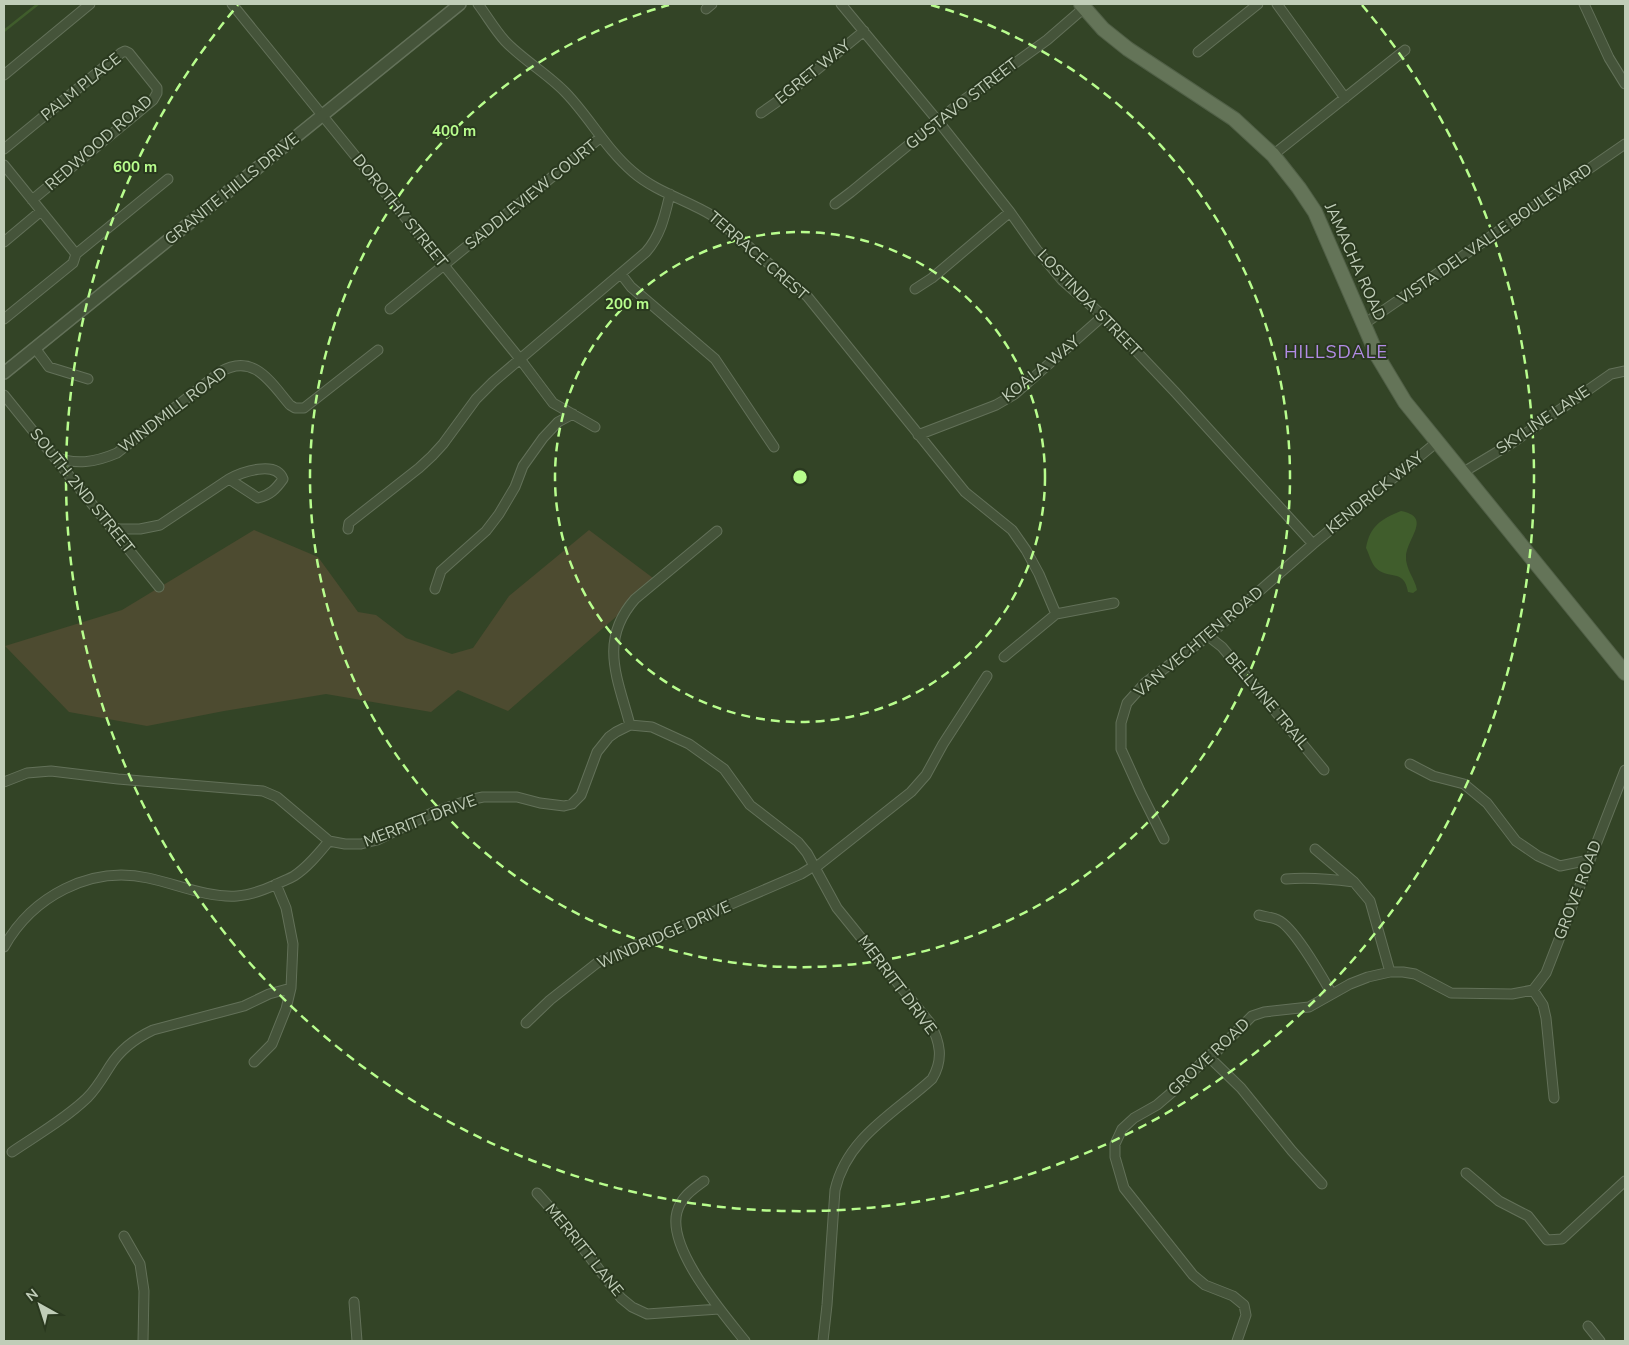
<svg xmlns="http://www.w3.org/2000/svg" width="1629" height="1345" viewBox="0 0 1629 1345" font-family="'Nunito Sans',sans-serif">
	<style>
		.green { fill: #4d4b30 }
		.water { fill: #405d2c }
		.lines { fill: none; stroke-linecap: round; stroke-linejoin: round }
		.stream { stroke: #405d2c; stroke-width: 2.5 }
		.minor-casing { stroke: #637159; stroke-width: 11 }
		.tertiary-casing { stroke: #637159; stroke-width: 14 }
		.primary-casing { stroke: #516047; stroke-width: 16 }
		.minor { stroke: #45543a; stroke-width: 9 }
		.tertiary { stroke: #45543a; stroke-width: 11 }
		.primary { stroke: #647458; stroke-width: 14 }
		.ring { fill: none; stroke: #b8fd8d; stroke-width: 2.5; stroke-dasharray: 9 6 }
		.labels { text-anchor: middle; dominant-baseline: central; stroke-width: 4; stroke-linejoin: round; paint-order: stroke }
		.street-label { font-size: 16px; fill: #c0cdb8; stroke: #2a391f }
		.neighbourhood-label { font-size: 18px; letter-spacing: 1px; fill: #b28ce5; stroke: #2a391f }
		.centre { fill: #b8fd8d; stroke: #2a391f; stroke-width: 2.5 }
		.ring-label { font-size: 15px; text-anchor: middle; font-weight: bold; fill: #b8fd8d; stroke: #2a391f; stroke-width: 4; stroke-linejoin: round; paint-order: stroke }
	</style>
	<rect width="100%" height="100%" fill="#334426"/>
	<path class="green" d="M254,530L318,557L358,612L376,615L406,638L452,654L473,648L509,596L589,530L657,581L508,711L458,690L431,712L326,694L224,711L147,726L69,712L5,646L122,610Z"/>
	<path class="water" d="M1401,511C1432,517 1408,537 1406,556C1405,568 1415,579 1417,590L1413,593L1408,592C1404,567 1387,581 1375,567C1371,562 1369,554 1366,548C1370,526 1381,519 1401,511Z"/>
	<g class="lines">
		<path class="stream" d="M4,31L38,4"/>
		<defs>
			<path id="minor" d="M232,4L520,359L553,403L595,427
				M478,4C487,16 495,30 505,41C523,60 548,74 566,93C590,118 606,149 633,172C656,192 687,200 713,216L807,296L965,492L1012,530L1026,550L1039,574L1056,614
				M841,4L938,121L1010,212L1037,250L1062,280L1103,316L1175,392L1313,544
				M1277,4L1345,98
				M1584,4L1609,58L1625,84
				M706,9L712,4
				M1198,52L1258,4
				M4,75L90,4
				M761,113L781,99L864,31
				M4,149L121,53L125,51L129,53L157,88V93L153,100L32,200
				M1273,155L1405,50
				M4,165L76,254L73,263L4,319
				M835,204L851,192L961,102L1047,40L1084,8
				M4,242L41,211
				M76,254L168,179
				M621,274L631,287L715,359L774,447
				M915,289L932,278L1010,212
				M390,309L601,137
				M1364,324L1625,144
				M35,348L49,367L88,379
				M4,395L159,587
				M918,435L996,405L1015,394L1103,316
				M53,456C75,466 96,462 117,453L220,372C254,352 271,383 290,405L295,408H304L378,350
				M1462,473L1512,443L1611,374L1625,371
				M111,527L120,529H140L160,525L229,479L258,498C270,495 276,489 283,479C276,460 242,472 229,479
				M348,529L349,523L419,468L432,456L443,444L476,399L493,382L646,252C661,235 665,215 670,194
				M435,589L441,571L486,531L499,514L515,487L523,466L543,438L558,422L573,414
				M1208,636L1222,647L1324,770
				M1004,657L1056,614L1114,603
				M630,725C618,679 598,641 635,599L717,531
				M1410,764L1433,776L1464,784L1487,803L1516,841L1538,856L1560,866L1589,860
				M4,782L27,773L51,771L118,779L263,791L277,797L329,841L345,844H361L377,840L432,813L469,800L483,797H517L540,803L564,806L572,804L581,795L597,752L609,737L616,732L630,725L652,727L689,744L724,769L750,805L798,842L807,853L837,908L930,1023C940,1042 944,1059 932,1079C895,1113 847,1137 835,1190L827,1305L823,1341
				M1164,839L1140,791L1121,749V723L1127,703L1145,683L1208,636L1313,544L1437,442
				M1315,849L1354,882L1370,901L1390,972
				M815,868L911,792L926,775L943,744L987,676
				M1286,879C1308,877 1331,879 1354,882
				M1259,915C1265,917 1272,917 1278,920C1294,927 1322,977 1332,994
				M4,947C32,897 90,865 148,878C177,884 207,898 237,896C252,895 264,890 277,884C283,881 289,879 294,876C308,867 319,853 329,841
				M1533,990L1543,1005L1546,1018L1554,1098
				M526,1023L550,1000L597,963L641,943L661,936L715,911L801,874L814,866
				M1208,1056L1241,1088L1292,1151L1322,1184
				M254,1062L272,1044L286,1009L291,988L293,944L286,908L276,884
				M12,1152C37,1135 65,1119 87,1098C97,1088 103,1077 110,1066C120,1050 136,1038 153,1030L244,1006L269,994L291,988
				M1466,1173L1499,1201L1528,1216L1547,1240L1562,1239L1625,1181
				M704,1181C693,1189 681,1197 677,1212C667,1249 723,1313 745,1341
				M537,1193L562,1221L621,1298L632,1307L647,1314L719,1309
				M124,1236L140,1264L144,1291L143,1341
				M354,1302L357,1341
				M1588,1326L1600,1341
				M1237,1341L1246,1315L1244,1305L1233,1296L1205,1285L1193,1275L1124,1188L1115,1157V1144L1122,1129L1134,1118L1157,1105L1178,1087L1208,1056L1218,1050L1252,1016L1264,1012L1309,1007L1350,984L1368,977L1390,972H1403L1415,974L1451,993L1512,994L1533,990L1546,973L1625,770"/>
			<path id="tertiary" d="M4,373L460,4"/>
			<path id="primary" d="M1081,4L1103,29L1128,49L1234,119L1273,155L1299,188L1315,212L1378,357L1405,402L1625,673"/>
		</defs>
		<use href="#minor" class="minor-casing"/>
		<use href="#tertiary" class="tertiary-casing"/>
		<use href="#primary" class="primary-casing"/>
		<use href="#minor" class="minor"/>
		<use href="#tertiary" class="tertiary"/>
		<use href="#primary" class="primary"/>
	</g>
	<g class="ring">
		<circle cx="800" cy="477" r="245"/>
		<path d="M931 5A490 490 0 1 1 669 5"/>
		<path d="M1362 5A734 734 0 1 1 238 5"/>
	</g>
	<g class="labels">
		<g class="street-label">
			<text transform="translate(813 72) rotate(-39)">EGRET WAY</text>
			<text transform="translate(81 87) rotate(-39)">PALM PLACE</text>
			<text transform="translate(962 104) rotate(-38)">GUSTAVO STREET</text>
			<text transform="translate(99 143) rotate(-41)">REDWOOD ROAD</text>
			<text transform="translate(232 189) rotate(-39)">GRANITE HILLS DRIVE</text>
			<text transform="translate(531 195) rotate(-39)">SADDLEVIEW COURT</text>
			<text transform="translate(400 211) rotate(51)">DOROTHY STREET</text>
			<text transform="translate(1495 234) rotate(-35)">VISTA DEL VALLE BOULEVARD</text>
			<text transform="translate(758 256) rotate(41)">TERRACE CREST</text>
			<text transform="translate(1355 262) rotate(66)">JAMACHA ROAD</text>
			<text transform="translate(1089 303) rotate(46)">LOSTINDA STREET</text>
			<text transform="translate(1041 369) rotate(-39)">KOALA WAY</text>
			<text transform="translate(173 410) rotate(-37)">WINDMILL ROAD</text>
			<text transform="translate(1543 420) rotate(-34)">SKYLINE LANE</text>
			<text transform="translate(82 491) rotate(51)">SOUTH 2ND STREET</text>
			<text transform="translate(1375 493) rotate(-39)">KENDRICK WAY</text>
			<text transform="translate(1199 642) rotate(-40)">VAN VECHTEN ROAD</text>
			<text transform="translate(1267 701) rotate(50)">BELLVINE TRAIL</text>
			<text transform="translate(420 821) rotate(-21)">MERRITT DRIVE</text>
			<text transform="translate(1578 890) rotate(-69)">GROVE ROAD</text>
			<text transform="translate(664 935) rotate(-24)">WINDRIDGE DRIVE</text>
			<text transform="translate(897 985) rotate(53)">MERRITT DRIVE</text>
			<text transform="translate(1209 1057) rotate(-43)">GROVE ROAD</text>
			<text transform="translate(584 1250) rotate(51)">MERRITT LANE</text>
		</g>
		<g class="neighbourhood-label">
			<text x="1336" y="352">HILLSDALE</text>
		</g>
	</g>
	<circle cx="800" cy="477" r="8" class="centre"/>
	<g class="ring-label">
		<text x="454" y="136">400 m</text>
		<text x="135" y="172">600 m</text>
		<text x="627" y="309">200 m</text>
	</g>
	<rect width="1629" height="1345" fill="none" stroke="#c0cdb8" stroke-width="10"/>
	<g transform="translate(40 1305) rotate(321)" stroke="#2a391f" stroke-width="4" paint-order="stroke">
	<path d="M0-4L9 19L0 12L-9 19Z" fill="#c0cdb8"/>
	<text y="-8" font-size="14" font-weight="bold" text-anchor="middle" fill="#c0cdb8">N</text>
	</g>
</svg>
